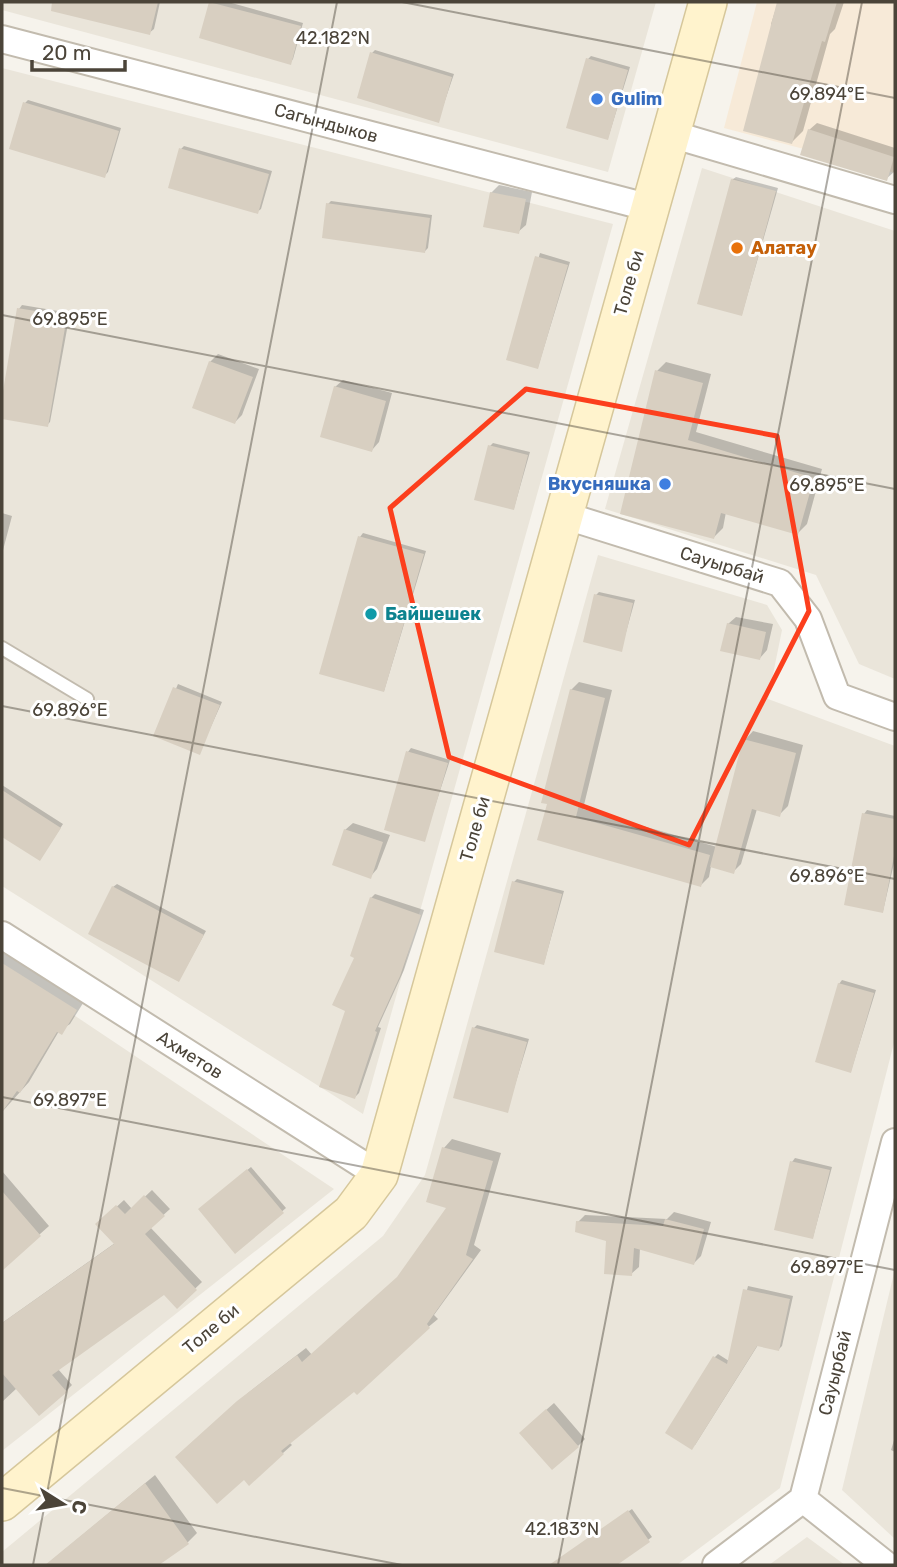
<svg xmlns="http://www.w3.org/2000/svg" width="897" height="1567" viewBox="0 0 897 1567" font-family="Rubik,sans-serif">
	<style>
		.residential { fill: #eae5da }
		.commercial { fill: #f7ead8 }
		.shadow { fill: #0003 }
		.building { fill: #d8cfc1 }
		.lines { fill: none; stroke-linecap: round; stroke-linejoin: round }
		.lane-casing { stroke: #c2bbae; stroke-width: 16 }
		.street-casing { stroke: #c2bbae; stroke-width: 30 }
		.secondary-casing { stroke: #d6c79b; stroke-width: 40 }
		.lane { stroke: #fff; stroke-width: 12 }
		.street { stroke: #fff; stroke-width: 26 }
		.secondary { stroke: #fff3cd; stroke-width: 37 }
		.marked { fill: none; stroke: #fc3f1d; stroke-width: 5; stroke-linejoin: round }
		.ticks { fill: none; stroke: #4b4439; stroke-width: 2; stroke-opacity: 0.45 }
		.shop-dot { fill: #3f7fe0; stroke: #fff; stroke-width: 2.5 }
		.food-dot { fill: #e8710a; stroke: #fff; stroke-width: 2.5 }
		.culture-dot { fill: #0f9aa8; stroke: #fff; stroke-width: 2.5 }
		.labels { text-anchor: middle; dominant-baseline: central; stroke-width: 6; stroke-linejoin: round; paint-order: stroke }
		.shop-label { font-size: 18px; font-weight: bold; fill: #366cbe; stroke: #fff; text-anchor: start }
		.street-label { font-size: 18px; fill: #4b4439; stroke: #fff }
		.food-label { font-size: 18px; font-weight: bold; fill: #c56008; stroke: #fff; text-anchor: start }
		.culture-label { font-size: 18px; font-weight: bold; fill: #0d838f; stroke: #fff; text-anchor: start }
		.ticks-label { font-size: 18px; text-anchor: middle; fill: #4b4439; stroke: #fff; stroke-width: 6; stroke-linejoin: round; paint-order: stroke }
	</style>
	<rect width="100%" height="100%" fill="#f6f3ec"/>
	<path class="residential" d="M2,2H656L608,172L2,10Z
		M2,68L613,224L363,1114L2,886Z
		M702,168L895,231V679L859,664L816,575L605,509Z
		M598,555L767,605L782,630L768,699L895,746V1039L780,1488L677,1565H2V1552L383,1236L425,1175Z
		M2,967L334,1189L2,1451Z
		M895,1269V1539L842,1490Z
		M807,1537L845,1565H769Z"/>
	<path class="commercial" d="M757,2H895V173L724,128Z"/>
	<path class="shadow" d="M53,2H160L154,29L149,33L52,9Z
		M211,2H228L303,23L293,59L290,63L201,37Z
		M778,2H844L835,29L830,34L803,131L792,142L771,24Z
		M375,50L454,74L438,121L372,53Z
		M591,56L630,67L608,138L588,59Z
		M28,100L121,128L108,172L104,176L25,103Z
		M817,123L895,148L894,172L886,179L809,130Z
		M184,146L272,171L261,209L257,212L181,149Z
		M736,177L778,188L742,314L732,180Z
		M499,185L532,192L526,225L518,232L491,193Z
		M331,201L432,215L428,248L425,251L328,204Z
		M540,253L570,262L538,367L508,359Z
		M22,305L70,313L50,422L47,425L2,417L19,309Z
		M218,354L259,369L242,415L235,422L194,407L210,362Z
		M666,362L711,374L696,432L822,469L807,524L798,533L726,512L723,528L714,537L657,371Z
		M343,380L392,393L379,442L372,450L335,387Z
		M493,443L530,452L514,508L490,446Z
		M2,513L12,516L2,554Z
		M363,533L426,551L384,691L360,537Z
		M599,592L635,600L621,650L596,595Z
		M736,617L773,624L767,650L760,658L728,624Z
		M579,682L612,690L583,809L717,847L745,740L753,731L803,745L788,806L779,815L757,809L741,864L733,872L711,866L709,877L701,885L549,803L571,690Z
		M178,684L222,702L199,753L156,735Z
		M411,748L450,760L424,840L408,752Z
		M2,785L63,824L40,859L2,835Z
		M867,810L895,816V859L883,911L864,814Z
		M353,823L390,835L377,869L370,877L345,830Z
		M517,879L564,891L544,963L514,882Z
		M117,884L206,931L179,980L113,887Z
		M375,894L424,910L404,970L378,1027L381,1028L359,1093L355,1097L347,1010L356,957L371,898Z
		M2,949L85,1000L70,1024L59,1031L29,1082L2,1112V1010L8,999L2,995Z
		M842,980L876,990L851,1071L839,984Z
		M477,1025L529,1039L507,1111L474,1028Z
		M452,1139L501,1153L474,1245L481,1250L434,1315L438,1319L289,1442L292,1445L283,1453L244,1478L186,1448L248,1393L306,1348L312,1355L401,1275L449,1207L444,1148Z
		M795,1158L832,1167L813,1237L792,1162Z
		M251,1167L286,1208L235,1251L203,1206Z
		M2,1171L49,1226L2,1268Z
		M152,1190L170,1209L150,1227L202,1282L177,1306L164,1293L58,1369L72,1385L66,1391L17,1388L2,1402V1323L115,1243L98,1224L124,1200L132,1209Z
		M674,1212L711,1222L701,1256L694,1263L640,1248L639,1267L631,1274L608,1239L578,1222L585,1215L667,1219Z
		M748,1286L793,1296L782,1346L779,1349L758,1345L695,1445L667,1433L715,1357L718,1354L729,1361Z
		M554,1403L585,1439L578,1446L529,1425Z
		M895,1437V1452L891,1450Z
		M155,1475L197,1533L188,1542L156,1565H46Z
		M632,1509L652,1537L613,1565H579L570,1552Z"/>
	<path class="building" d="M52,2H158L150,35L51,11Z
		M209,2L301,26L291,65L199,38Z
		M777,2H837L825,42L822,41L792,144L743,131Z
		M370,52L452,77L439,123L357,98Z
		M586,58L628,70L608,140L566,128Z
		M23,102L119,131L105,178L9,149Z
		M808,129L894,157L887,181L800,155Z
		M179,148L269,174L258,214L168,188Z
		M731,179L776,191L742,316L697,304Z
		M490,192L526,199L519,234L483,227Z
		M326,203L430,218L425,253L322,238Z
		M535,256L568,265L538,369L506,360Z
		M17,308L67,316L48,427L2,419V397Z
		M209,361L253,377L235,424L192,408Z
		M655,370L703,383L688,440L814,478L798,535L721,513L714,539L620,514Z
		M334,386L386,401L372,452L320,437Z
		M488,445L528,455L514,510L474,500Z
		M358,536L424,554L384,692L319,674Z
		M594,594L633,603L622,652L583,642Z
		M727,623L766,632L760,660L720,651Z
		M173,687L220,705L200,755L153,736Z
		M570,689L605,698L576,817L710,855L701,887L537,840L547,804L541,803Z
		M743,739L796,753L780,817L752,809L734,874L710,867Z
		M406,751L448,763L425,842L384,830Z
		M2,790L61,828L40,861L2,837Z
		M862,813L895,819V851L883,913L844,905Z
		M344,829L383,842L371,879L332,865Z
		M512,881L562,894L544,965L494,952Z
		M112,886L204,935L179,982L88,934Z
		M370,897L421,915L400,976L375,1031L377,1032L355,1099L319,1087L345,1011L332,1005L354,958L350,956Z
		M2,963L77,1010L62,1035L57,1032L20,1093L17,1091L2,1112Z
		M838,983L874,993L851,1073L815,1062Z
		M472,1027L527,1042L508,1113L453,1098Z
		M442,1147L493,1161L466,1255L473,1259L427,1324L430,1328L357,1395L354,1392L281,1451L284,1454L249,1486L244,1480L217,1504L175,1457L237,1401L297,1355L302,1362L397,1277L446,1208L426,1202Z
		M790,1161L830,1170L813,1239L774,1230Z
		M247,1169L284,1213L235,1254L198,1209Z
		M2,1191L41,1236L2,1271Z
		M144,1195L165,1216L145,1234L197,1290L177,1309L164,1295L52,1375L67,1392L39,1416L2,1373V1323L114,1244L95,1224L116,1205L125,1214Z
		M665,1219L704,1229L694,1265L634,1248L632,1276L604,1274L606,1241L575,1232L576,1221L663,1226Z
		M743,1289L790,1299L779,1351L757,1346L692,1450L665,1433L713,1356L727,1364Z
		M546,1409L579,1447L552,1470L519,1433Z
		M145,1483L189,1544L159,1565H45Z
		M628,1510L650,1542L617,1565H549Z"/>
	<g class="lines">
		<defs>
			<path id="lane" d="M2,648L87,699"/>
			<path id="street" d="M2,39L651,208
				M671,134L895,200
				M563,515L780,583L808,619L837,696L895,717
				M2,935L379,1175
				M803,1499L886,1565
				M716,1565L803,1499L895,1142"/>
			<path id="secondary" d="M2,1502L351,1213L379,1175L708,2"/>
		</defs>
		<use href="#lane" class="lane-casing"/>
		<use href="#street" class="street-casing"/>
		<use href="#secondary" class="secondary-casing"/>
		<use href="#lane" class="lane"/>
		<use href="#street" class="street"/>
		<use href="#secondary" class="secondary"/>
	</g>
	<path class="marked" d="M526,389L777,436L809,611L689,845L449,757L390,508Z"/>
	<path class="ticks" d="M402,2L895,98M2,315L895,489M2,706L895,879M2,1097L895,1270M2,1488L402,1565M33,1565L337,2M558,1565L862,2"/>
	<g class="shop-dot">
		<circle cx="597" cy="99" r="7"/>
		<circle cx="665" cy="484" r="7"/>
	</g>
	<circle class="food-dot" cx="737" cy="248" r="7"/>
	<circle class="culture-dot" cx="371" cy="614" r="7"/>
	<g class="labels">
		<g class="shop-label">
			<text x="611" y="99">Gulim</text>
			<text x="651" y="484" text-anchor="end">Вкусняшка</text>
		</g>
		<g class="street-label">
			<text transform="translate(326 123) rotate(15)">Сагындыков</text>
			<text transform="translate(629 283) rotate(-74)">Толе би</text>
			<text transform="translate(722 565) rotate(17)">Сауырбай</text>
			<text transform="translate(475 829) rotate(-74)">Толе би</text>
			<text transform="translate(190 1055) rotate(32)">Ахметов</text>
			<text transform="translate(211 1329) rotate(-40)">Толе би</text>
			<text transform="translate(835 1373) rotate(-76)">Сауырбай</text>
		</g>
		<g class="food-label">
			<text x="751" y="248">Алатау</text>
		</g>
		<g class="culture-label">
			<text x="385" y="614">Байшешек</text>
		</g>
	</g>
	<g class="ticks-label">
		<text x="333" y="44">42.182°N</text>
		<text x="827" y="100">69.894°E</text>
		<text x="70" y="325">69.895°E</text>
		<text x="827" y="491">69.895°E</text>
		<text x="70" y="716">69.896°E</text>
		<text x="827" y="882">69.896°E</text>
		<text x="70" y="1106">69.897°E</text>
		<text x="827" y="1273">69.897°E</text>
		<text x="562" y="1535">42.183°N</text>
	</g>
	<rect width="897" height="1567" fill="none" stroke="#4b4439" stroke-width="7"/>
	<g transform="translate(63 1504) rotate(101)" stroke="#ffffff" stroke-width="5" paint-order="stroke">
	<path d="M0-5L12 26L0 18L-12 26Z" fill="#4b4439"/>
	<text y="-10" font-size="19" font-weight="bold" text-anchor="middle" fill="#4b4439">С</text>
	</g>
	<path d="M32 60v10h93v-10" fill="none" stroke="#4b4439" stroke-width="3.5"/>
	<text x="42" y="60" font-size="21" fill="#4b4439" stroke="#ffffff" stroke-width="5" paint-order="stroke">20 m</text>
</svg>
